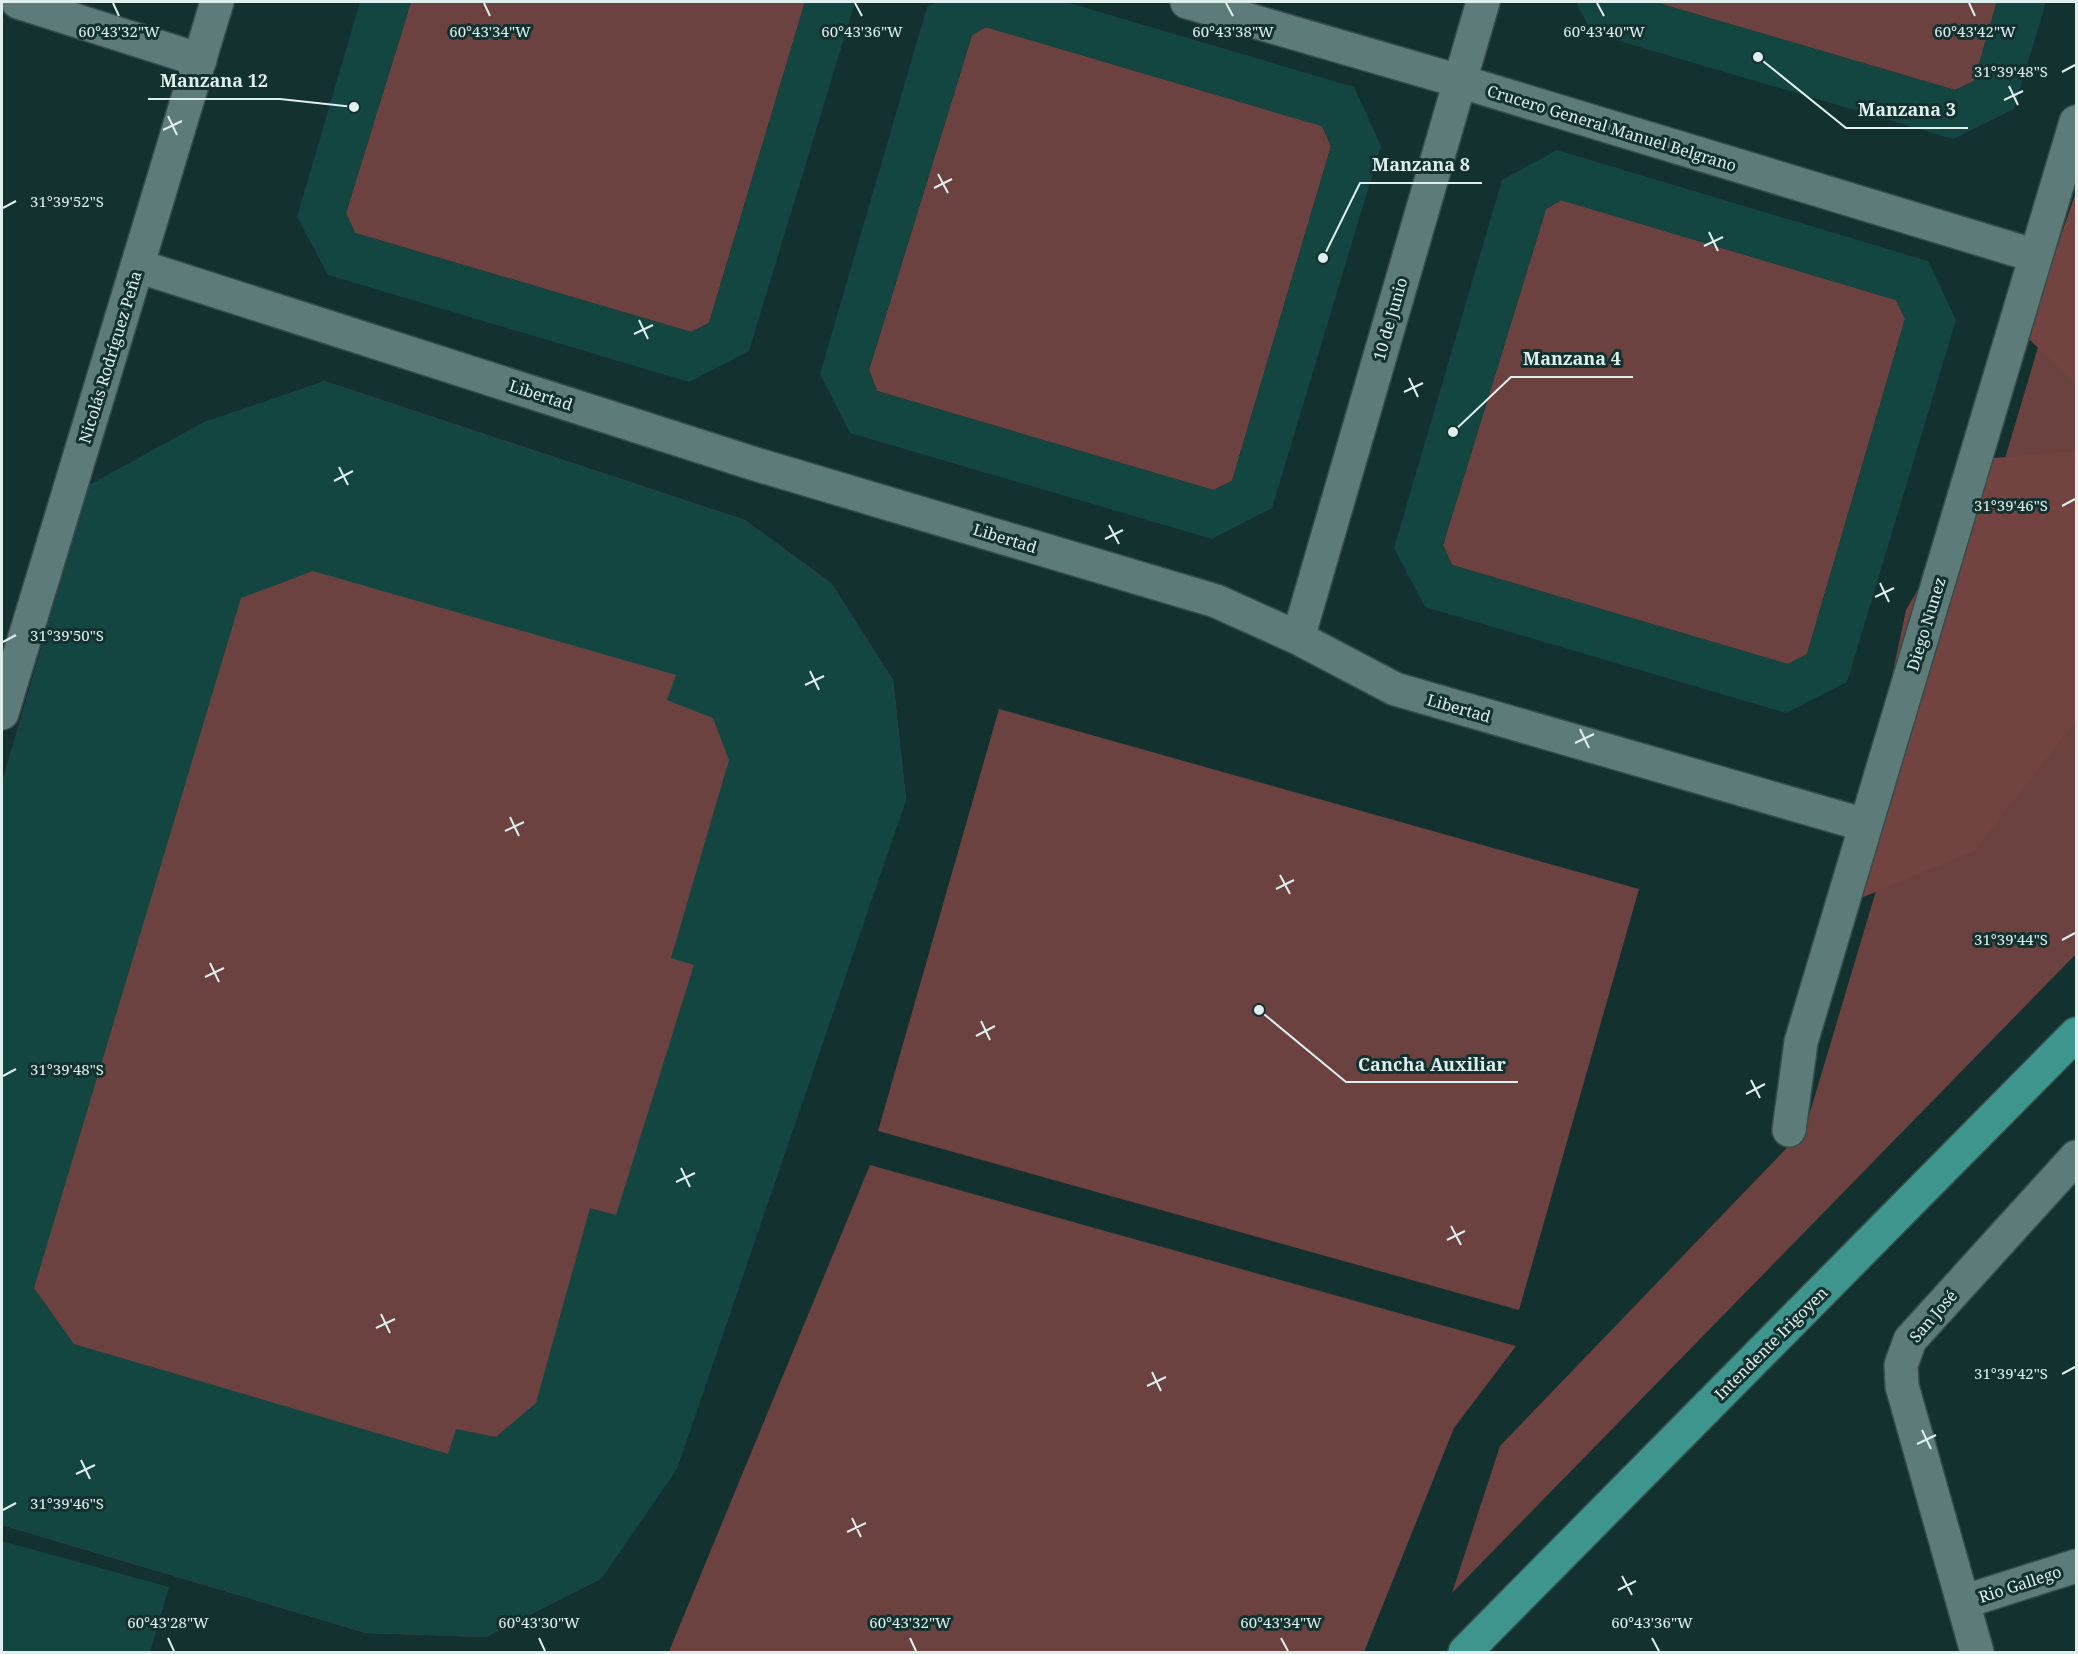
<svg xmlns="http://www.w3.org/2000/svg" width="2078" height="1654" viewBox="0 0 2078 1654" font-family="'Noto Serif',serif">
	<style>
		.green { fill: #6b4240 }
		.forest { fill: #724341 }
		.building { fill: #134541; fill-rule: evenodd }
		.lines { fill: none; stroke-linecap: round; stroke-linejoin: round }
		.minor-casing { stroke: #354c4a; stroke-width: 36 }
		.tertiary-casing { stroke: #354c4a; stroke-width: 36 }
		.primary-casing { stroke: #354c4a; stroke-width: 36 }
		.minor { stroke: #5d7c79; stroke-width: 33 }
		.tertiary { stroke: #5d7c79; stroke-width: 33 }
		.primary { stroke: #3e958e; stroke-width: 33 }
		.ticks { fill: none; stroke: #deefed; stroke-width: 2 }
		.labels { text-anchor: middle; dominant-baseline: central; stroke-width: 6; stroke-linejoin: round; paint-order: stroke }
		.street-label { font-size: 16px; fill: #deefed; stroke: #13312f }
		.ticks-label { font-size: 15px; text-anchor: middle; fill: #deefed; stroke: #13312f; stroke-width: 6; stroke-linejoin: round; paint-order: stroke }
		.leader { fill: none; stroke: #deefed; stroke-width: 2 }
		.callout-dot { fill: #deefed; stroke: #13312f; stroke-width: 2 }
		.callout-label { font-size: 18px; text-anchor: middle; font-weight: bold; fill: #deefed; stroke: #13312f; stroke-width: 6; stroke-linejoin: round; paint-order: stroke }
	</style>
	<rect width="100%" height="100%" fill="#13312f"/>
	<path class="green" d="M411,2H805L709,323L691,332L355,233L346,213Z
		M1655,2H1997L1974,81L1955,90Z
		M986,27L1322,126L1331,146L1232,481L1213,490L877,391L869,370L972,35Z
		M1561,200L1896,300L1905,319L1807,654L1788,664L1452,565L1443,545L1546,209Z
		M2076,220V954L1452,1593L1500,1446L1805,1129Z
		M324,381L745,520L831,583L893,680L906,800L602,1578L486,1637L366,1633L2,1525V783L89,485Z
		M999,709L1639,889L1519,1310L878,1131Z
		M870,1165L1516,1346L1454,1428L1364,1652H670V1649Z"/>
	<path class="forest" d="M2076,192V385L2030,340L2023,345Z
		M2076,451V721L1974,851L1844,905L1906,610L1994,458Z"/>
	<path class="building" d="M360,2H411L346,213L355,233L691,332L709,323L805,2H855L749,351L689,382L328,275L297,217Z
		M937,2H1066L1354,87L1381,146L1272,508L1212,539L850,433L820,374L927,7ZM986,27L1322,126L1331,146L1232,481L1213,490L877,391L869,370L972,35Z
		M1576,2H1655L1955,90L1974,81L1997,2H2046L2014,109L1953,139L1592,33Z
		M1557,150L1928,261L1956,320L1847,682L1786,713L1425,607L1394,548L1502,180ZM1561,200L1896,300L1905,319L1807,654L1788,664L1452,565L1443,545L1546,209Z
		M324,381L745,520L831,583L893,680L906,800L677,1469L602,1578L486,1637L366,1633L2,1525V783L89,485L204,422ZM313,571L676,675L667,700L713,718L729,760L671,958L694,965L616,1215L590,1208L536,1403L496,1437L456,1429L448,1454L74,1344L34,1288L241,598Z
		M2,1541L169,1587L150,1652H2Z"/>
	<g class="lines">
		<defs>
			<path id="minor" d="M18,2L200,60
				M1187,2L1459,81L2036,256
				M138,266L755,464L1216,601L1298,638L1395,689L1865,825
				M1298,638L1483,2
				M1789,1130L1801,1042L2076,122
				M1963,1602L2076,1566
				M1977,1652L1902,1386L1901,1365L1910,1340L2076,1157"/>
			<path id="tertiary" d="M2,713L217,2"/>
			<path id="primary" d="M1465,1652L2076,1034"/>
		</defs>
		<use href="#minor" class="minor-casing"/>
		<use href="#tertiary" class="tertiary-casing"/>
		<use href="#primary" class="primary-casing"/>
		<use href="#minor" class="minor"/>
		<use href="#tertiary" class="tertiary"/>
		<use href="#primary" class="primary"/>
	</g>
	<path class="ticks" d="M113,3L119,16M484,3L490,16M855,3L862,16M1226,3L1233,16M1597,3L1604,16M1969,3L1975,16M2062,72L2075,65M2009,86L2018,105M2004,100L2023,91M168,116L177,135M163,130L182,121M938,174L948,193M934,188L952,179M3,208L16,201M1709,232L1718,251M1704,246L1723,237M639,320L648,339M634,334L653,325M1409,378L1418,397M1404,392L1423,383M339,467L348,485M334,481L353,471M2062,506L2075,499M1109,525L1119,544M1105,539L1123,530M1880,583L1889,602M1875,597L1894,588M3,642L16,635M810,671L819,690M805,685L824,676M1580,729L1589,748M1575,743L1594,734M510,817L519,836M505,831L524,822M1280,875L1290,894M1276,889L1294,880M2062,940L2075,933M210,963L219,982M205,977L224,968M981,1021L990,1040M976,1036L995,1026M3,1076L16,1069M1751,1080L1760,1098M1746,1094L1765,1084M681,1168L690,1187M676,1182L695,1173M1451,1226L1461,1245M1447,1240L1465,1231M381,1314L390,1333M376,1328L395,1319M1152,1372L1161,1391M2062,1374L2075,1367M1147,1386L1166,1377M1922,1430L1931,1449M1917,1444L1936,1435M81,1460L90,1479M76,1474L95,1465M3,1510L16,1503M852,1518L861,1537M847,1532L866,1523M1622,1576L1632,1595M1618,1590L1636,1581M168,1638L174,1651M539,1638L545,1651M910,1638L916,1651M1281,1638L1288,1651M1652,1638L1659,1651"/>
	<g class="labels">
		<g class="street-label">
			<text transform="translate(1612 128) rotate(17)">Crucero General Manuel Belgrano</text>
			<text transform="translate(1390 319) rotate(-74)">10 de Junio</text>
			<text transform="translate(110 357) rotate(-73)">Nicolás Rodríguez Peña</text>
			<text transform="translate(541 395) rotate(18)">Libertad</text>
			<text transform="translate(1005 538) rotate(17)">Libertad</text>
			<text transform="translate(1926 624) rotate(-73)">Diego Nunez</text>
			<text transform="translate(1459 708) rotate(16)">Libertad</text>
			<text transform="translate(1933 1316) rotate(-49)">San José</text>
			<text transform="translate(1771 1343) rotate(-45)">Intendente Irigoyen</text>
			<text transform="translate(2020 1584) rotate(-18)">Rio Gallego</text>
		</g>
	</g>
	<g class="ticks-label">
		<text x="119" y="37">60°43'32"W</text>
		<text x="490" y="37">60°43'34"W</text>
		<text x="862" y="37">60°43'36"W</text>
		<text x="1233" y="37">60°43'38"W</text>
		<text x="1604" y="37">60°43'40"W</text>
		<text x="1975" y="37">60°43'42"W</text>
		<text x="2011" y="77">31°39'48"S</text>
		<text x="67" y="207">31°39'52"S</text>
		<text x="2011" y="511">31°39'46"S</text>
		<text x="67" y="641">31°39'50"S</text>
		<text x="2011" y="945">31°39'44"S</text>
		<text x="67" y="1075">31°39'48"S</text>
		<text x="2011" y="1379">31°39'42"S</text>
		<text x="67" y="1509">31°39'46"S</text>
		<text x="168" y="1628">60°43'28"W</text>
		<text x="539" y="1628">60°43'30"W</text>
		<text x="910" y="1628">60°43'32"W</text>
		<text x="1281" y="1628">60°43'34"W</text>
		<text x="1652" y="1628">60°43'36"W</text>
	</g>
	<path class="leader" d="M354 107L280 99H148M1758 57L1846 128H1968M1323 258L1360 183H1482M1453 432L1511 377H1633M1259 1010L1346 1082H1518"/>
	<g class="callout-dot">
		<circle cx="354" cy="107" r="6"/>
		<circle cx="1758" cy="57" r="6"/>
		<circle cx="1323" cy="258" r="6"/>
		<circle cx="1453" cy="432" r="6"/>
		<circle cx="1259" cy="1010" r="6"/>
	</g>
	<g class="callout-label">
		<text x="214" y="87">Manzana 12</text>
		<text x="1907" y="116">Manzana 3</text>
		<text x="1421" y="171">Manzana 8</text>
		<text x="1572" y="365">Manzana 4</text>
		<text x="1432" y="1071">Cancha Auxiliar</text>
	</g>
	<rect width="2078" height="1654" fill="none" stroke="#deefed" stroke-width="6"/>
</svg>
